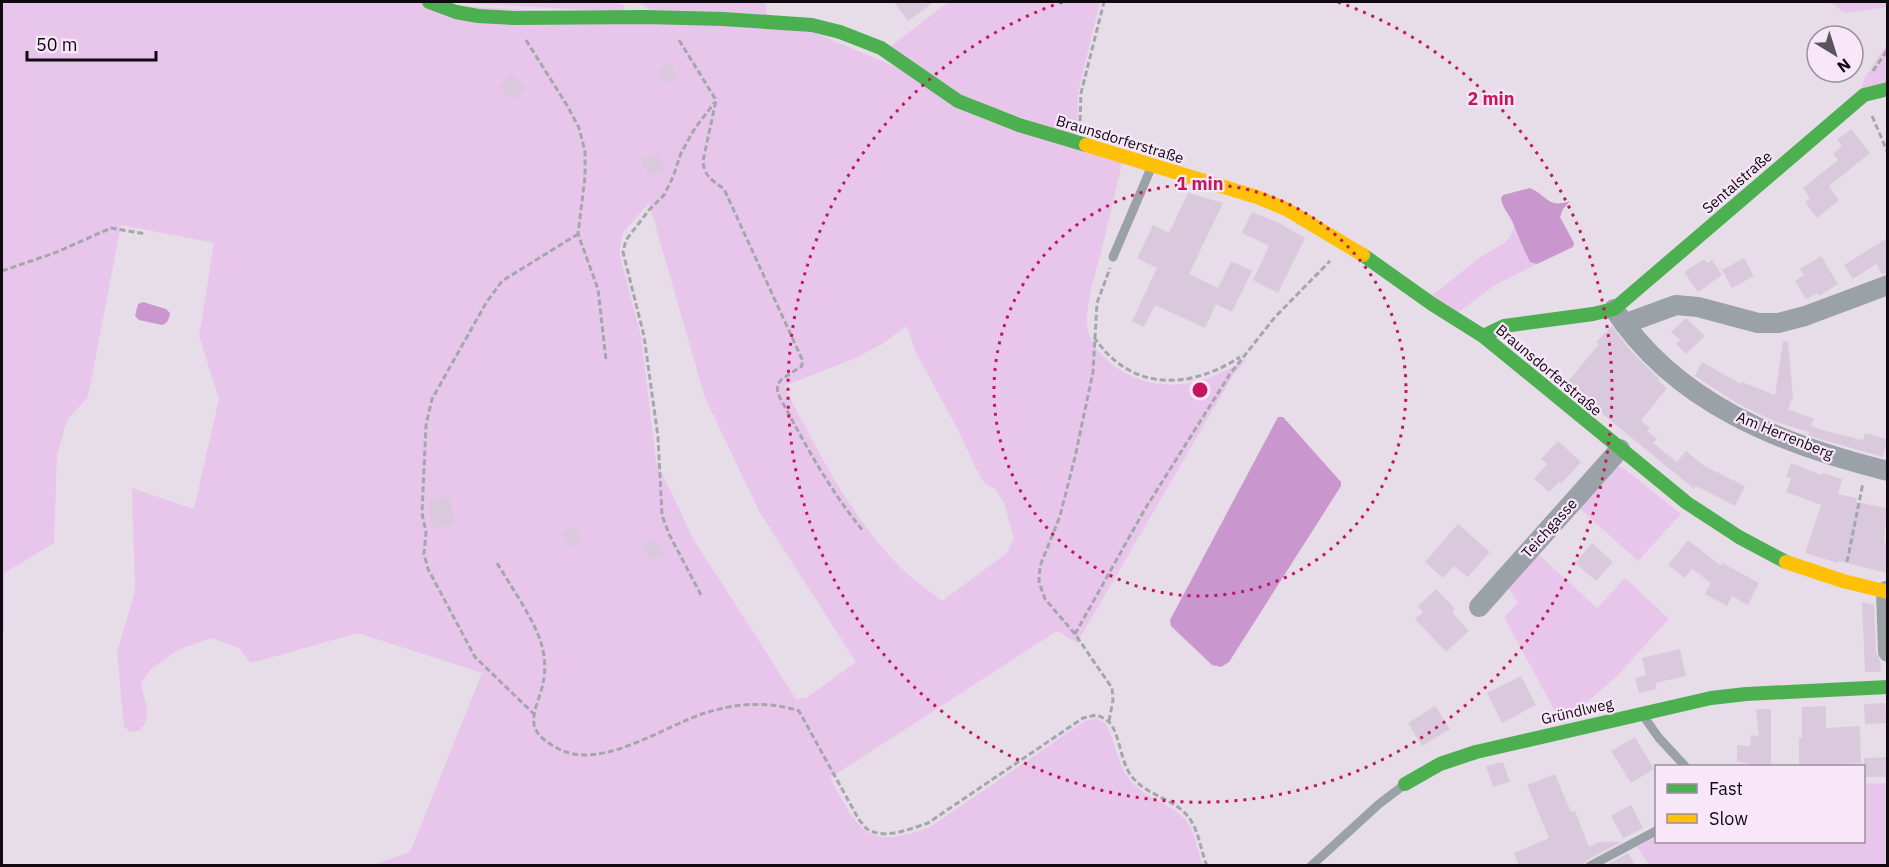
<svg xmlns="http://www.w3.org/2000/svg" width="1889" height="867" viewBox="0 0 1889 867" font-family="'IBM Plex Sans',sans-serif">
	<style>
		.green { fill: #e8c6eb; fill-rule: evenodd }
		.water { fill: #c997cd }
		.building { fill: #dac9dc }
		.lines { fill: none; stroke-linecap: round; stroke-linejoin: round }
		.path { stroke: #a5a6ac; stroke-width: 3; stroke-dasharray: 6 3; stroke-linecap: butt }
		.lane { stroke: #9ba2a7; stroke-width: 9 }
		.street { stroke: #9ba2a7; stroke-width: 20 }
		.fast { stroke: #4caf50; stroke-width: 14 }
		.slow { stroke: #ffc107; stroke-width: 14 }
		.ring { fill: none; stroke: #c2185b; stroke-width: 3; stroke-dasharray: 3 6 }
		.labels { text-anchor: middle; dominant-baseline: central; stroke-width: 4.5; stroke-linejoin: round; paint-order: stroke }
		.street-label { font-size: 15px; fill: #100a10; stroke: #f8e7f9 }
		.centre { fill: #c2185b; stroke: #f8e7f9; stroke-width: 3 }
		.ring-label { font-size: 18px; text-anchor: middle; font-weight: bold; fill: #c2185b; stroke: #f8e7f9; stroke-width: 4.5; stroke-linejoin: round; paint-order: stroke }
	</style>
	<rect width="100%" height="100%" fill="#e7dde8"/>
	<path class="green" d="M2,2H416L811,31L1122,163C1115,193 1108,223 1101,253C1095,275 1082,312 1089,334C1095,355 1120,372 1139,379C1177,393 1214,379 1247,359L1232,377L1077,643L1057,631L830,778C860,831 864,851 930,827L1085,721L1097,718L1106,724C1115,741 1117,763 1129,779C1145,800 1176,803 1190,826C1197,838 1197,853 1203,865H373L410,852L482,673L358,633L251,663L239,648L211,638L178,650L151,669L141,683C144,703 153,712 141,730L131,732L124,727L117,652L135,591L132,488L194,509L219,399L199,336L214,243L121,225L88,397L67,420L57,455L54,543L4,573V630L2,634ZM649,203L705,398L759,511L856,662L806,698L796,699L694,540L656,461L641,336L619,252L623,233ZM907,326L916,353L957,428L980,477L986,484L995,489L1004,503L1014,538L1007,553L942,601C928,590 912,579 899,566C849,514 817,450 784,386L856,358L882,344Z
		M444,2H614L624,6L622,12Z
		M638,2H759L766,4L767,17L651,10Z
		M948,2H1100L1078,92L1077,137L961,96L890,47Z
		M1830,2H1887V7L1845,13Z
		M1887,44V83L1861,89L1865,77Z
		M1514,227L1530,262L1537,264L1495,285L1456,314L1431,296L1482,256L1503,244L1510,237Z
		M1614,467H1622L1681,514L1638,561L1578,507Z
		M1537,553L1597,608L1625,578L1669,619L1616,677L1562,724L1504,617L1518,603L1508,587Z
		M1887,783V865H1649L1637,847L1656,837V842H1864V784Z"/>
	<path class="water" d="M1530,188C1548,196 1548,209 1570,201L1563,209L1560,217L1574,243L1573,247L1537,264L1530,262C1523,248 1518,235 1512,221C1508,213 1502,207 1501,198L1503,195Z
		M143,302L166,309L170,313C169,319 168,323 162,325L139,320L135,316L138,304Z
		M1278,417H1283L1341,482V486L1229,662L1221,667L1212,665L1171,626L1170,620Z"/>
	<path class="building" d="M894,2H934L908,21Z
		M670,63L678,77L666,84L658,71Z
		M511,74L525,88L513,100L499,87Z
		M1851,129L1870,153L1829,186L1839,200L1817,218L1805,202L1810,198L1803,188L1838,160L1833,154L1842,146L1837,140Z
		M657,153L665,168L649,176L641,160Z
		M1188,193L1223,203L1189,274L1218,288L1231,261L1252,271L1232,312L1216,304L1205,328L1155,305L1144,327L1132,321L1157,268L1137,258L1153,225L1169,233Z
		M1252,212L1279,223L1305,238L1278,293L1253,280L1269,246L1242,233Z
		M1887,238V273L1882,274L1876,264L1853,279L1844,265Z
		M1821,256L1838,284L1819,296L1817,293L1806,299L1795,281L1804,275L1800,269Z
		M1744,258L1754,276L1732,288L1722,270Z
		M1704,259L1707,263L1712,260L1722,275L1698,292L1684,272Z
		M1686,318L1705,336L1686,354L1676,344L1680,340L1671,332Z
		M1612,326L1630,350L1659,379L1657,380L1667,388L1641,421L1650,428L1647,431L1657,439L1653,443L1677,462L1686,451L1703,465L1745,486L1735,506L1696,486L1694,489L1566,384L1599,344L1596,342Z
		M1783,341H1788L1793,397L1788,409L1814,419L1811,426L1826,431L1863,440L1865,433L1887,439L1883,457L1813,437L1808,435L1809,432L1776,422L1740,405L1695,376L1702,362L1741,384L1742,382L1775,395Z
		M1558,441L1581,462L1561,484L1559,482L1549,492L1534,479L1547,464L1541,459Z
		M1791,463L1822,475L1823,473L1842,479L1838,494L1857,498L1856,502L1887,508L1884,542L1887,543V573L1839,561L1838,563L1805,553L1821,505L1786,492L1791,478L1786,477Z
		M450,497L454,525L432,528L428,500Z
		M1458,524L1490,552L1468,577L1454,566L1443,578L1425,562Z
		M575,527L582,541L570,548L562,533Z
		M654,538L664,554L652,560L643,545Z
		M1688,540L1721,566L1722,563L1759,583L1748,605L1732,596L1727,606L1705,594L1711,583L1692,569L1685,578L1668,565Z
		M1592,543L1613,562L1596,581L1575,563Z
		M1436,589L1455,609L1452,612L1469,631L1446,652L1415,619L1423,612L1418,606Z
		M1862,602L1874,605L1876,652L1880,661L1881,672H1865Z
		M1680,649L1686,676L1655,683L1657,689L1639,693L1635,678L1646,675L1642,658Z
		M1521,676L1536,705L1502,723L1487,693Z
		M1885,703L1887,723L1865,724L1864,704Z
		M1435,706L1450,729L1422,746L1408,723Z
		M1826,706V728L1860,726L1861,763L1799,766V738H1802V707Z
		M1756,709H1771V766H1749V763L1737,762V745L1750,746L1751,735L1759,736Z
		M1635,737L1654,769L1631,783L1611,751Z
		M1887,757V777H1864V758Z
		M1503,762L1510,782L1493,787L1486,766Z
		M1555,774L1571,812L1575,811L1589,847L1599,842H1621L1587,860L1583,866H1519L1514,853L1549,838L1527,785Z
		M1631,805L1643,828L1623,838L1611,816Z
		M1628,853L1636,866H1605Z"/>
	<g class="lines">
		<path class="path" d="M526,40L568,107L579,128L585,151V177L578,234L598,289L606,360
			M679,40L716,100L703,161C704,176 712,180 724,189L802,359V366L782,379L777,385L778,394C804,442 829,490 864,532
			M1873,71L1888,49
			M1872,116L1888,153
			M1080,121L1081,93L1104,2
			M2,271L57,252L111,228L146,234
			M1094,337C1131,392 1189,390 1240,357
			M1847,562L1863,483
			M497,563C510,585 534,619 541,643C545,655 546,671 543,683C541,696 530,715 535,728C538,737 551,745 559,749C601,771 664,726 705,713C736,703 769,701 799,711L858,818C860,821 864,826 867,829C885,840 910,829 928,823L1083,718L1097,715C1101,717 1106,719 1109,722C1120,734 1120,759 1130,774C1144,795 1170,797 1186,814C1199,828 1200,849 1207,866
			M701,595L669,534L662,515L658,437L644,336L623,252L626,240L649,210L664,195L673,177L681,153L695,128L715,102
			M1075,634L1145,509L1230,374L1275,317L1330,261
			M535,715L475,657L428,569L424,554L426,532L422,513L426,425L432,399L486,303L502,281L578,234
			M1109,721L1113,700L1112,688L1075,634L1045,599L1039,582L1040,566L1060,516L1075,457L1093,372L1097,303L1110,268"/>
		<path class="lane" d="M1113,257L1151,168
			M1644,717L1659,738L1685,766
			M1311,866L1379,804L1404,785
			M1590,866L1656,831"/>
		<path class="street" d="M1614,309C1675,403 1782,445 1888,471
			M1624,324L1676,305L1698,307L1758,323H1778L1805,316L1888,285
			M1886,591L1888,652
			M1479,607L1620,449"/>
		<path class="fast" d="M429,2L456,12L478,16L513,18L645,17L723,19L812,25L840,32L881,48L958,101L1019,125L1086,145
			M1363,255L1432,304L1483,336L1687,503L1739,537L1786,562
			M1483,336L1504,326L1593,314L1614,309L1864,95L1888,89
			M1405,784L1440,764L1476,752L1711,698L1746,694L1888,687"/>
		<path class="slow" d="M1086,145L1257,197L1286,209L1363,255
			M1786,562L1843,581L1888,592"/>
	</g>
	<g class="ring">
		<circle cx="1200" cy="390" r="206"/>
		<path d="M1338 2A412 412 0 1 1 1062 2"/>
	</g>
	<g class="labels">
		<g class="street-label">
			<text transform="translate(1120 139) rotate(17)">Braunsdorferstraße</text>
			<text transform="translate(1737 182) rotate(-41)">Sentalstraße</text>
			<text transform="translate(1549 370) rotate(40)">Braunsdorferstraße</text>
			<text transform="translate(1785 435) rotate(22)">Am Herrenberg</text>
			<text transform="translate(1549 528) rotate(-48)">Teichgasse</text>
			<text transform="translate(1577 711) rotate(-13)">Gründlweg</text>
		</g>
	</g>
	<circle cx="1200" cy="390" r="9" class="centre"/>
	<g class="ring-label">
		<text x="1491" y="105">2 min</text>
		<text x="1200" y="190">1 min</text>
	</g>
	<rect width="1889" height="867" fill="none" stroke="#100a10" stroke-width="6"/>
	<rect x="1655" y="765" width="210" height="78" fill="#f8e7f9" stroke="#9b8f9c" stroke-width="1.5"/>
	<rect x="1667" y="784" width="30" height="9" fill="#4caf50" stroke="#9b8f9c" stroke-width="1.5"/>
	<text x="1709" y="795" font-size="18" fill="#100a10">Fast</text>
	<rect x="1667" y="814" width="30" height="9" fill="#ffc107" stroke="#9b8f9c" stroke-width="1.5"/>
	<text x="1709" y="825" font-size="18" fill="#100a10">Slow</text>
	<g transform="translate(1835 54) rotate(142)"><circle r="28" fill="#f8e7f9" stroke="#9b8f9c" stroke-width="1.5"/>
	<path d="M0-4.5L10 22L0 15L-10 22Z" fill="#5b545c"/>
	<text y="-9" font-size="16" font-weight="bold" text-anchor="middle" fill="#100a10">N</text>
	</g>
	<path d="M27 51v9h129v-9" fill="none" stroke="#100a10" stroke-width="3"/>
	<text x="36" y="51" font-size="18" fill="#100a10" stroke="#f8e7f9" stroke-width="4.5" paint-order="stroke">50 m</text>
</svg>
